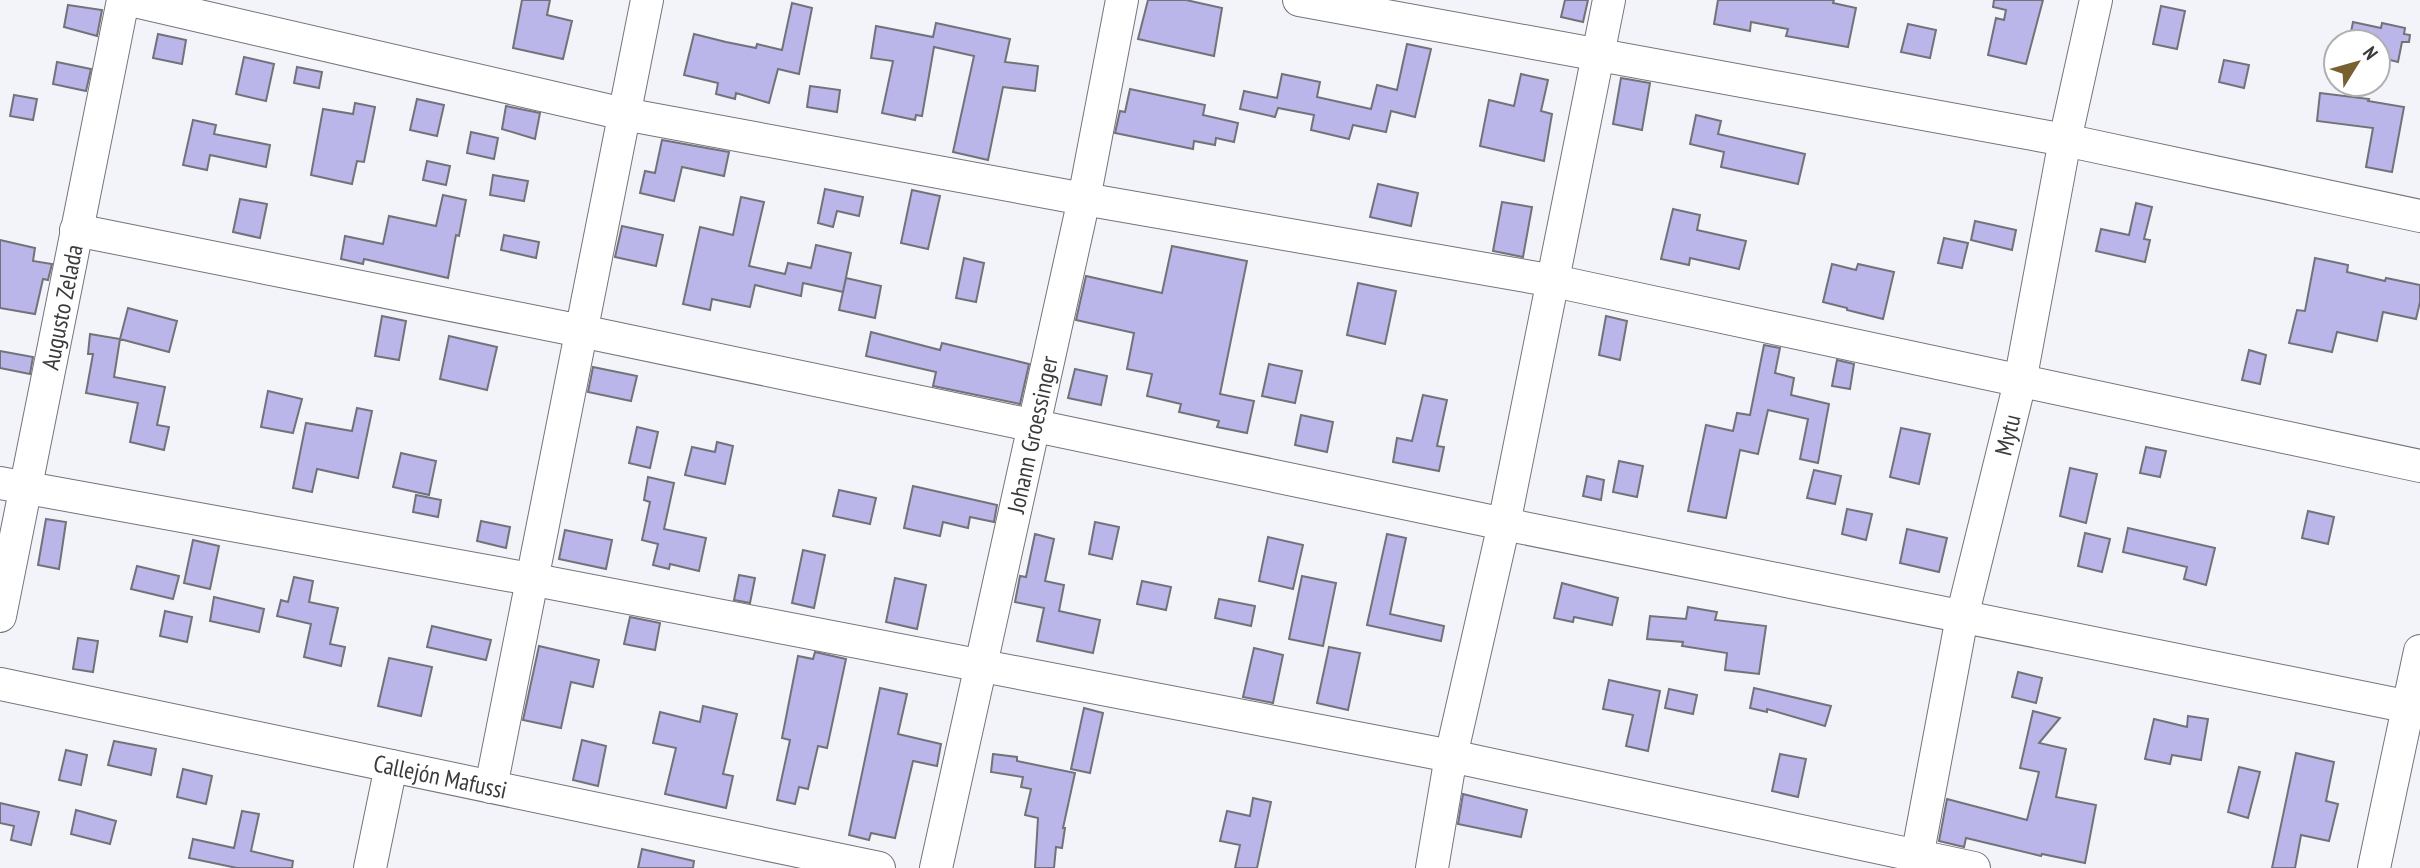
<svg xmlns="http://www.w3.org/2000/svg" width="2420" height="868" viewBox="0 0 2420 868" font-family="'PT Sans Narrow',sans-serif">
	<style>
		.building { fill: #bab6e9; stroke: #727278; stroke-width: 2 }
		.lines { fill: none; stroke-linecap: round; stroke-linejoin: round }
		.minor-casing { stroke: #74747a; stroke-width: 34 }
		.minor { stroke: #fff; stroke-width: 32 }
		.labels { text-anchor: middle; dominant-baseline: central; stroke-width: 5; stroke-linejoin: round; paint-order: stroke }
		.street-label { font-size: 24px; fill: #3a3a3d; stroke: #fff }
	</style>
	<rect width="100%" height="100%" fill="#f3f3fa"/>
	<path class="building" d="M522,0H550L547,15L572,21L563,59L513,48Z
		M1148,0H1186L1222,8L1214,56L1138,39Z
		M1565,0H1588L1583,22L1561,17Z
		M1718,0H1834L1833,3L1856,8L1848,47L1786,36L1788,29L1751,22L1750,31L1714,24Z
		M1994,0H2043L2026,64L1988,55L1996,18L2004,20L2006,10L1993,7Z
		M792,3L812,8L799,74L778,69L769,103L736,93L735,99L716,94L718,83L684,75L694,34L726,42L756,48L757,44L782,50Z
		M68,5L102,10L97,36L64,27Z
		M2161,6L2185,11L2177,49L2153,44Z
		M2353,22L2381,28L2382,23L2405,28L2404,34L2410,35L2409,42H2402L2398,62L2378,57V42H2349Z
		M936,23L1010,39L1005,62L1038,66L1035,91L1003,87L988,160L953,152L974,56L934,47L922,116L916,115L915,120L882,113L893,61L871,58L876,26L933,37Z
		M1908,24L1936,30L1930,58L1901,52Z
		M158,34L186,40L182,64L153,58Z
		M1407,44L1431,49L1415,117L1391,111L1386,132L1353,125L1349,139L1311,130L1314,115L1278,108L1275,117L1240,109L1244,91L1277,98L1282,74L1320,82L1317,97L1371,109L1377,85L1397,90Z
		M244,57L274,64L266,101L236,94Z
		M2224,60L2249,65L2244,88L2219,82Z
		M57,62L91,69L86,91L53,84Z
		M297,67L322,72L319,88L294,83Z
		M1521,74L1548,80L1541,111L1552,114L1544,161L1480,146L1489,100L1514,106Z
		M1621,78L1650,83L1642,130L1613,124Z
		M810,86L840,90L837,112L807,107Z
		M1130,89L1205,105L1203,115L1238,123L1234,142L1216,138L1215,145L1194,141L1193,149L1115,133L1120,111L1125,112Z
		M2320,93L2369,99L2368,101L2404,107L2392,172L2366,167L2373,128L2317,121Z
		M14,95L37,99L33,120L10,116Z
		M417,99L444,105L437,136L410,130Z
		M355,103L375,107L364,162L357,161L352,184L311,175L323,109L353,114Z
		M506,106L540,113L535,139L502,129Z
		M1696,115L1721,121L1718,134L1805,154L1798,184L1721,167L1724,152L1690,144Z
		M193,120L216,125L214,134L270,145L266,167L210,155L207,170L183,165Z
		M471,132L498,138L494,159L467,153Z
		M662,140L729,152L724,176L682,167L674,201L640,193L645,171L655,173Z
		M427,161L450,166L446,185L423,180Z
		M493,175L528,181L524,201L490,195Z
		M1378,184L1418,193L1411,226L1370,217Z
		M825,189L863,197L859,216L837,211L833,227L818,223Z
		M912,190L940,196L928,249L901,243Z
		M443,195L466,200L459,236L456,235L448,278L364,259L363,264L341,259L345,236L383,244L389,216L436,226Z
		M741,197L764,202L749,266L785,274L788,263L811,268L816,245L851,253L843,292L803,283L801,296L755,285L750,307L712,299L710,310L683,304L700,227L733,235Z
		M240,199L267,204L260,238L233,232Z
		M1502,202L1532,207L1523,257L1493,251Z
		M2136,203L2152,207L2144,239L2150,240L2145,262L2096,251L2101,229L2129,235Z
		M1673,209L1700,215L1697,230L1746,241L1739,269L1690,258L1689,265L1661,259Z
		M1975,221L2016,230L2012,250L1971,240Z
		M622,226L663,235L656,266L615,257Z
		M504,235L539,242L536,258L501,250Z
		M1944,238L1968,243L1962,268L1938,263Z
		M0,240L35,248L33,261L52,264L48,280L43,279L35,314L0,308Z
		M1172,246L1247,261L1220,394L1254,401L1247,433L1217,427L1219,421L1179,412L1181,404L1147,396L1152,374L1127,369L1134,333L1076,320L1086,276L1162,293Z
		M964,258L984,263L976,302L956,298Z
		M2315,258L2348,265L2347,272L2385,281L2386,278L2420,285V302L2416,319L2383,312L2377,341L2337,332L2332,352L2289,343L2297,310L2305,311Z
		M1832,264L1856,270L1858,264L1894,272L1883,319L1847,310V308L1823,302Z
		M846,278L881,286L875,318L839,310Z
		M1358,283L1396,291L1385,344L1347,335Z
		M128,308L177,321L169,352L120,339Z
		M382,316L406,321L399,360L375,356Z
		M1606,316L1627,321L1620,360L1599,355Z
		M871,332L940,350L942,343L1029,364L1020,404L933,386L936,372L866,356Z
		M90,334L120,339L114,377L165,387L157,425L169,427L164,450L130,442L138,403L86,393L93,354H88Z
		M449,336L497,347L487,390L440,379Z
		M1764,345L1780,348L1775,373L1794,378L1791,395L1829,404L1818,463L1800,459L1808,419L1768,410L1758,454L1740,450L1726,518L1688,511L1706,425L1733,431L1737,413L1750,415Z
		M2249,350L2266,355L2260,384L2242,380Z
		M0,351L33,357L30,374L0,368Z
		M1837,360L1854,364L1850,389L1832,386Z
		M1269,364L1302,371L1295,403L1262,396Z
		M593,367L637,376L631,401L588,392Z
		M1075,369L1107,376L1101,405L1068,398Z
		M268,391L302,399L293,433L261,427Z
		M1423,395L1447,400L1437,446L1444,447L1439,471L1393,462L1397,438L1412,441Z
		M357,408L372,411L358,478L317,469L312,492L293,488L306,423L352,431Z
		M1301,415L1333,422L1327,452L1295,445Z
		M637,427L658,432L650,468L629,463Z
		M1901,428L1930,434L1919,484L1890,477Z
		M717,442L733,446L725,484L685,475L692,447L715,452Z
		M2146,447L2166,451L2160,477L2140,473Z
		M401,453L436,461L429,495L393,487Z
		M1619,461L1643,466L1637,497L1613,492Z
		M2070,468L2097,474L2086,523L2060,516Z
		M1814,470L1841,476L1835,504L1807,498Z
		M1587,476L1604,480L1601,500L1583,496Z
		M648,477L674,483L664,529L706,538L699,571L670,564L669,569L653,565L658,544L642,540L650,502L644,500Z
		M913,486L997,505L994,522L970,517L968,528L943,522L940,536L904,528Z
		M839,490L876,498L870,524L833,516Z
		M416,495L441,500L438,517L413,512Z
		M1847,509L1872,514L1866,540L1842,534Z
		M2308,511L2334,517L2328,544L2302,538Z
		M46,519L66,522L59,569L38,565Z
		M481,521L510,527L506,548L477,541Z
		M1095,522L1119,527L1112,559L1089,554Z
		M2128,528L2215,548L2206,585L2184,579L2187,567L2123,552Z
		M1907,529L1947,538L1939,572L1900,563Z
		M565,530L612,540L606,569L559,559Z
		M2085,533L2110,539L2102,572L2078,566Z
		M1035,534L1054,539L1045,581L1064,585L1059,611L1100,620L1093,653L1037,641L1044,608L1015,602L1020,576L1026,577Z
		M1387,534L1406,538L1390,614L1444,626L1441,641L1367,625Z
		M1268,537L1303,545L1293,589L1259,581Z
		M193,540L219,546L210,589L184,583Z
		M803,550L825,555L814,608L792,603Z
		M137,566L179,576L173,599L131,589Z
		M739,575L755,578L750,603L734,600Z
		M1302,576L1336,583L1323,646L1289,639Z
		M294,577L313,581L309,602L338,608L330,644L345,647L341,666L304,657L311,624L277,616L281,600L288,602Z
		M895,578L926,585L917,629L886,622Z
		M1142,581L1171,587L1166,610L1137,604Z
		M1562,583L1618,598L1612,625L1574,617L1573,622L1554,618Z
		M214,597L264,609L259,632L210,621Z
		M1219,599L1255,606L1251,626L1215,618Z
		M1688,607L1717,612L1715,620L1766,626L1759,674L1725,670L1727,653L1682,646L1683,642L1647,639L1650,616L1686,619Z
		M165,611L192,617L187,642L160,636Z
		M630,617L660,623L655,650L624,644Z
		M432,626L491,640L486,660L427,647Z
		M78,638L98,641L93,672L73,669Z
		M539,646L599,660L593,687L571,682L561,728L523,720Z
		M1329,647L1360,653L1348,710L1317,703Z
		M1254,648L1283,655L1273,703L1243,697Z
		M815,652L846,659L827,748L818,746L808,789L799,787L795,804L777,800L790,740L782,738L798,656L813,659Z
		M389,658L432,667L421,716L378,706Z
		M2018,672L2042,678L2036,703L2012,697Z
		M1609,680L1660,691L1648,751L1626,746L1633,715L1603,709Z
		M880,688L907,694L898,734L941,744L937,766L913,761L895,838L871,833L869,840L849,835Z
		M1754,688L1831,706L1825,726L1767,709V712L1750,708Z
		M1669,689L1697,695L1693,714L1665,708Z
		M703,706L737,714L723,774L733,776L726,808L665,794L676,748L653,743L660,712L700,722Z
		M1084,708L1103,713L1090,773L1071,769Z
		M2033,711L2060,718L2039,743L2066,749L2056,797L2096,805L2085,863L2042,854L2041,856L1966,838L1964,847L1939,841L1947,799L2027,820L2039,772L2020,768Z
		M2188,716L2208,719L2201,760L2172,755L2170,764L2145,759L2154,719L2187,727Z
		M582,740L606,746L598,786L573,780Z
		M114,741L156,749L151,775L108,765Z
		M66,750L87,755L81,785L59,780Z
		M2296,753L2334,762L2326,801L2338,804L2329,841L2301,835L2295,868H2272Z
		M993,754L1017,757V761L1075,773L1063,828H1065L1062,848L1056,847L1054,868H1035L1038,818L1025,815L1031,789L1021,787L1023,777L991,772Z
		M1780,754L1806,759L1798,797L1772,791Z
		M2239,767L2260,772L2248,818L2228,812Z
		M183,769L212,776L206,804L177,797Z
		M1463,794L1527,810L1521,837L1458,824Z
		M1253,798L1271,802L1257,868H1235L1240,845L1220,841L1227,811L1250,816Z
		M0,803L39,812L31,845L11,840L14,826L0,823Z
		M76,810L116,821L110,844L71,834Z
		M242,811L259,814L251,851L293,861L292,868H237L189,858L193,839L234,848Z
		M642,849L694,861L693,868H638Z"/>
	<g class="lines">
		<defs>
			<g id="minor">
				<path d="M130,0L624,114L1084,199L1554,281L2420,466"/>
				<path d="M1299,0L2065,140L2420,216"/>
				<path d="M76,230L581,331L1504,524L2420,709"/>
				<path d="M0,483L530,579L1451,756L1974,868"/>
				<path id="s1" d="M0,616L123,0"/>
				<path id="s2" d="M0,684L879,868"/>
				<path d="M491,787L647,0"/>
				<path d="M370,868L391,766"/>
				<path id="s3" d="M936,868L1084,199L1122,0"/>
				<path d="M1432,868L1451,756L1504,524L1609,0"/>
				<path id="s4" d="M1915,868L1962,617L2020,382L2065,140L2096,0"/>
				<path d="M2374,868L2420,651"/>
			</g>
		</defs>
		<use href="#minor" class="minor-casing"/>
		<use href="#minor" class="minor"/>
	</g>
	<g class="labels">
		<g class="street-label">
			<text stroke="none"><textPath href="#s1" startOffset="315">Augusto Zelada</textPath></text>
			<text stroke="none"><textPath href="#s3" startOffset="444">Johann Groessinger</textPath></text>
			<text stroke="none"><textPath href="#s4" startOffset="443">Mytu</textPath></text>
			<text stroke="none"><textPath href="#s2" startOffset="450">Callejón Mafussi</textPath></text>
		</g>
	</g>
	<g transform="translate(2357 63) rotate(53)"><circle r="33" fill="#ffffff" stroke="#b0b0b1" stroke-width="2"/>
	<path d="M0-5L12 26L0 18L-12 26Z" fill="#796031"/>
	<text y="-10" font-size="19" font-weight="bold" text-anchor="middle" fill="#3a3a3d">N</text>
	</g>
</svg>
